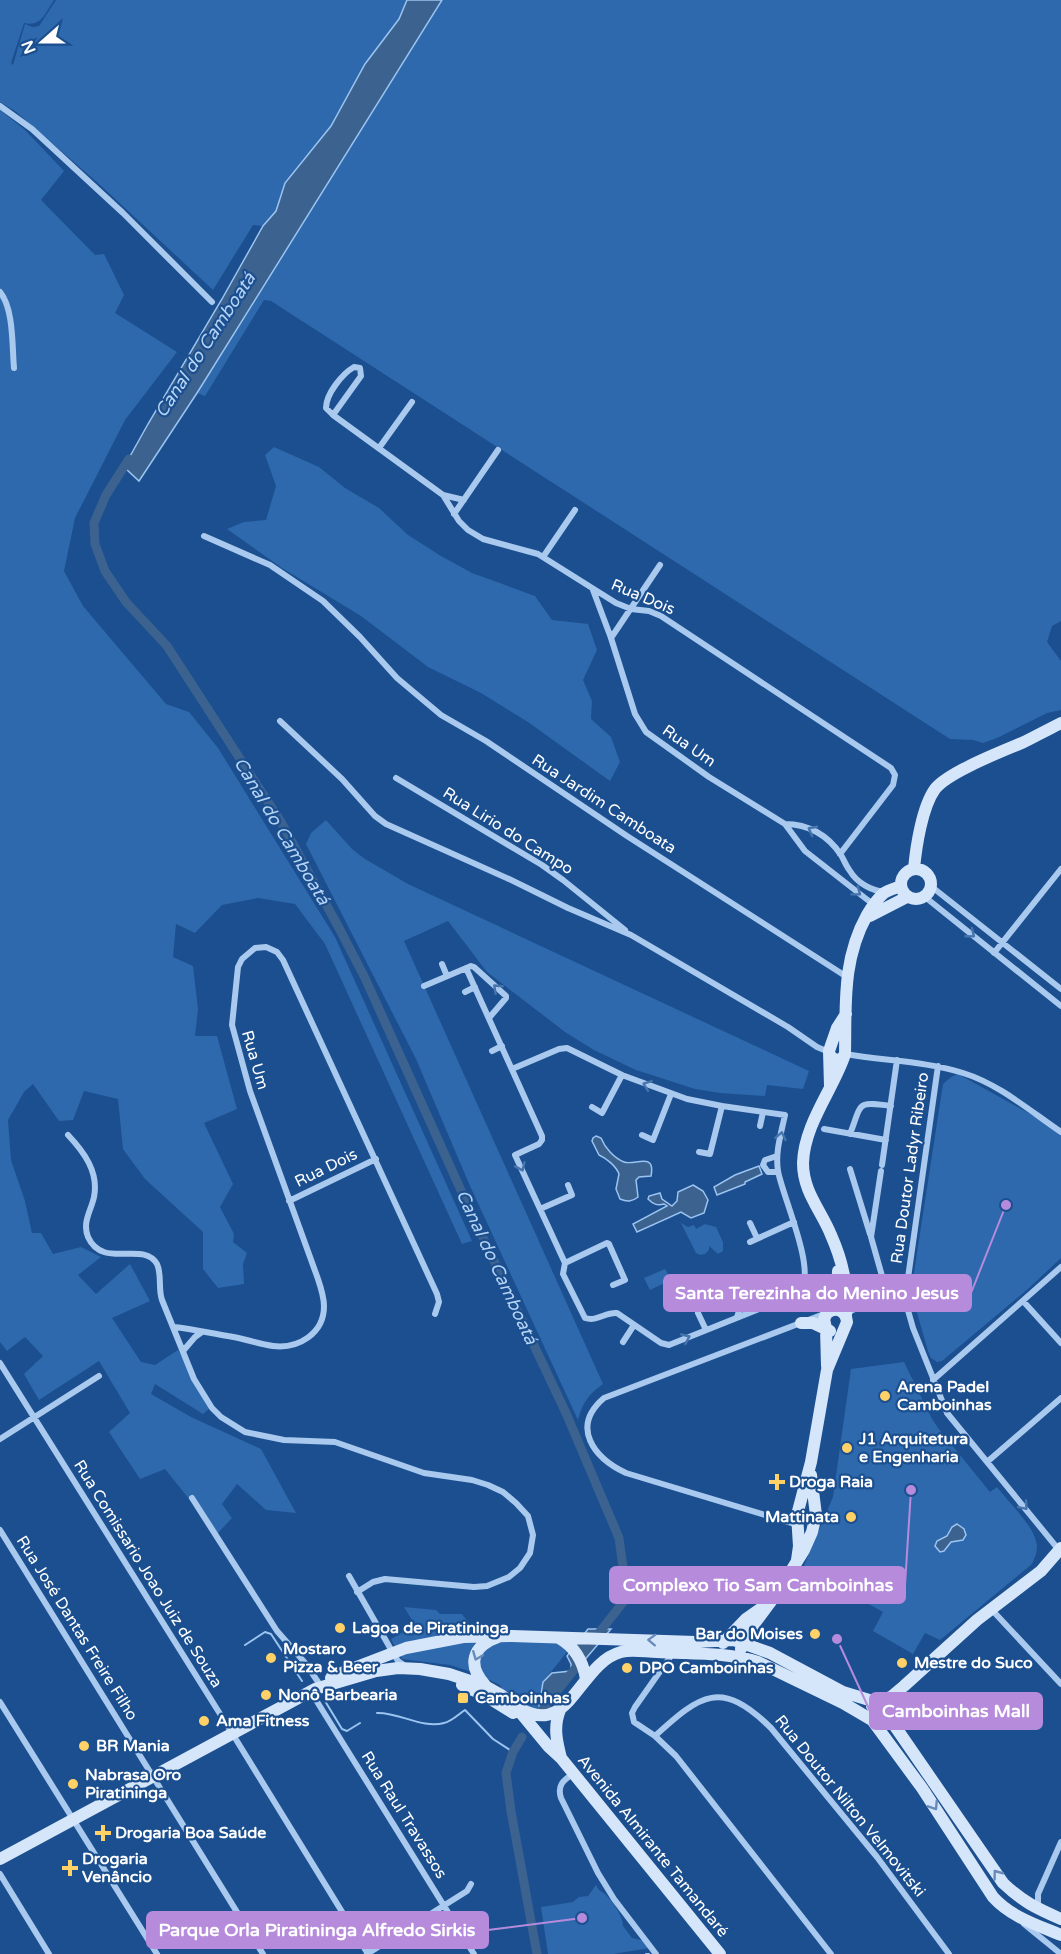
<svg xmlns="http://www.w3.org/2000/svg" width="1061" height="1954" viewBox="0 0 1061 1954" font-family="'Varela Round',sans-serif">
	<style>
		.green { fill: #2e69ad }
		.water { fill: #3c6290; stroke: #9cc4f0; stroke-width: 1.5 }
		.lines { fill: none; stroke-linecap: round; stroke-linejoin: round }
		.stream { stroke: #9cc4f0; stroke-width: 2 }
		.canal { stroke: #3c6290; stroke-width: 9 }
		.street { stroke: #a9c9ee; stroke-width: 6 }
		.secondary { stroke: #d6e6fa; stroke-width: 12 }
		.oneway { stroke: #4674ac }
		.oneway2 { stroke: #668bba }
		.poi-dot { fill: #ffd166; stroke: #1b4f8f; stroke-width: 2 }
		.labels { text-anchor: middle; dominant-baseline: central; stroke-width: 4.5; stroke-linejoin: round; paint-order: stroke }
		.street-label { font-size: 16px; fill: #fff; stroke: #1b4f8f }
		.poi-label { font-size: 16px; font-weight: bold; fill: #fff; stroke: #1b4f8f; text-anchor: start }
		.water-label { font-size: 18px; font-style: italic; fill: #b5d3f5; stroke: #1b4f8f }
		.leader { fill: none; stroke: #b68bdc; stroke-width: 2 }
		.callout-dot { fill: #b68bdc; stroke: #1b4f8f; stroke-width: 2 }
		.callout { fill: #b68bdc; stroke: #b68bdc; stroke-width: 2 }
		.callout-label { font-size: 18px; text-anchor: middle; font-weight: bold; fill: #fff }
	</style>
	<rect width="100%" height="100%" fill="#1b4f8f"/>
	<path class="green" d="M0,0H54C45,13 42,27 24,23L11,63L13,65L25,24L32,27L39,26L56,0H407L399,19L365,64L331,126L285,183L276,211L263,226L253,225L213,290L98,183L15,111L0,102Z
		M442,0H1061V621L1052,626L1047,642L1061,661V710L1047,713L997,738L983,743L973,740L950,739L271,301L264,300L205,396L197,393Z
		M0,110L25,130L64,171L41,200L95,255L104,254L124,295L115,313L177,352L125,420L75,518L64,571L83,606L166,704L189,712L218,748L335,937L472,1241L462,1244L325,944L295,904L258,898L222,905L195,933L176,924L173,957L193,966L198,1009L195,1036H217L237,1109L204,1123L233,1184L220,1207L234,1234L233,1242L247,1253L243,1264L244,1284L218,1288L203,1269V1232L145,1179L123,1149L118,1099L84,1091L73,1120L59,1121L33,1084L24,1092L8,1120L11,1160L25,1201L32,1233H41L53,1254L81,1247L101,1257L78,1275L96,1294L130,1264L150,1301L112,1318L141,1362L155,1365L178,1350L199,1384L210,1408L203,1414L155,1384L151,1394L191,1417L261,1449L296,1513L266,1510L237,1484L222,1504L232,1518L217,1534L165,1469L140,1479L109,1432L130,1413L99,1361L39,1400L24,1374L43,1356L25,1337L7,1351L0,1342Z
		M274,447L319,467L345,488L379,508L408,535L441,556L472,573L535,596L552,620L588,624L597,650L583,680L592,701L591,719L611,737L620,762L610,781L528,722L481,693L428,667L361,616L282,568L227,529L244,522L266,520L276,486L265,455Z
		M326,820L352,849L365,859L408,884L809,1071L803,1089L767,1085L765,1096L720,1093L695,1089L636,1070L594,1050L565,1032L487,972L448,921L404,941L603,1384C588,1395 583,1402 578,1420L470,1186L416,1059L306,844L311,833Z
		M958,1074L1061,1131V1258L1029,1288L942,1361L937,1362L931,1358L928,1351L911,1292L943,1084L951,1077Z
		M681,1223L688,1227L694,1225L696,1229L705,1224L716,1227L723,1242V1251L718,1254L709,1246V1250L705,1254L700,1255L696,1253Z
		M665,1269L671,1280L650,1290L644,1278Z
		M904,1362L932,1419L938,1428L990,1492L997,1487C1007,1500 1033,1526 1036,1541C1039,1549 1035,1557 1032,1564L940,1640L925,1633L913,1654L873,1631L883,1612L815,1574L810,1575L795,1595L789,1591L803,1568L833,1497L851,1369Z
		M404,1607L436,1610L440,1614H462L479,1636L578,1638L543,1682L537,1710L525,1707L503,1692L500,1685L475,1673L450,1665L402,1659L391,1639L415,1625Z
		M596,1885C599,1891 601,1891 606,1895C613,1902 623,1916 623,1926L632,1938L645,1941L650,1948L613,1954H548L541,1907L573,1902L579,1897L588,1896Z"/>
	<path class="water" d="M407,0H442L197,393L139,481L124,467L148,424L222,299L263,226L276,211L285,183L331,126L365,64L399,19Z
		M596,1136L601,1138C605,1148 614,1158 624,1162C634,1166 656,1151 651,1176L639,1177L636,1180L638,1197C632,1202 627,1202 620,1199L616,1189L619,1174C616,1166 606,1158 599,1155L592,1141L593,1138Z
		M759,1166L762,1174L745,1182V1184L717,1195L714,1187L735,1175Z
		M693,1185L703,1191L708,1200L704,1213L691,1218L681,1212L637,1232L633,1224L667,1206L664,1204C657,1206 653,1204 648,1199L649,1196L660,1193L662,1199L672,1206L677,1201L678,1192Z
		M957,1524L964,1529L966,1535L963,1540L951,1542L944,1551L940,1552L935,1546L937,1541L947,1536L952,1527Z
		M588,1629H611L542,1710L539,1707L543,1682L552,1673L571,1671V1664L567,1656Z"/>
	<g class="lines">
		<path class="stream" d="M245,1645L265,1632L271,1634L302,1681
			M325,1701L342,1729L347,1731L360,1723
			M377,1713C399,1712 422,1729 444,1723C451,1722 459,1714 465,1710L493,1739L513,1752
			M646,1954H649"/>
		<path class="canal" d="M129,459L106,495L94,523L95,544L105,571L126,602L167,646L281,822L339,928L365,978L469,1208L566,1413L619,1538L626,1590L624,1601L595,1638
			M542,1710L578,1665
			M522,1737L513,1752L506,1773L511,1811L537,1954"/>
		<path class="street" d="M0,106L32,129L123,213L212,302
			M0,292C14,309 12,347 14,368
			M333,415L361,376L360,368L354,367C342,374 326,394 326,408L333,415L443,495L459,521L468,530L483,539L538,554L616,603L631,609L649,611L661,616L891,768L895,775L893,785L840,854
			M379,448L412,402
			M443,495L464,500
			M454,514L498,450
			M204,536L270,565L323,601L360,637L397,678L441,715L486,741L627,836L847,977
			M543,557L575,510
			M593,590L611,638L635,714L646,732L709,777L785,824L805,851L874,905
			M611,638L660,565
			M280,721L342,779L375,816L386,824L509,879L568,908L631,935L788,1027L817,1047L829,1052
			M396,778L542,865L563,880L625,930
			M785,824C808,824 828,835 841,855C844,860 846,866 850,871C857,883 872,891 885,892
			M932,887L1061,989
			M925,897L1061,1006
			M994,953L1061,869
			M442,964L447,976
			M466,968L542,1136V1140L539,1144L515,1155L565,1263L563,1274L585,1318C597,1322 605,1312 617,1313L661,1343L669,1345L789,1297C793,1295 798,1293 801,1289C816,1269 782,1195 778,1171C775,1152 781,1134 785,1115L722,1106L687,1099L622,1075L567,1048L559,1049L512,1069
			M424,986L471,966L474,967L506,996V998L489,1018
			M465,992L475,987
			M492,1051L502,1046
			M845,1054C884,1061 925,1061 963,1073C999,1084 1030,1111 1061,1132
			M938,1066L906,1292L907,1307L913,1328L947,1413L1059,1550
			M592,1107L602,1113L622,1075
			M760,1126L763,1112
			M824,1129L886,1140
			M850,1134C862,1103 856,1101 891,1106
			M68,1135C84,1152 99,1172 94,1197C91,1211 82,1222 88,1237C103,1270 143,1240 157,1264C162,1274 158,1289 162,1300L194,1379L212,1408L221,1417L245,1432L284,1440L335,1442L424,1473L472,1480L488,1485L503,1492L516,1503L528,1516L533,1535L530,1553L520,1568L509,1577L487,1586L474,1587L385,1579L373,1582L357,1592
			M642,1135L653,1140L671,1094
			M699,1152L710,1154L722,1106
			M777,1156L765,1160L763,1165L768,1172H778
			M882,1165L897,1060
			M850,1169L870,1234
			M881,1171L871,1237L886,1290V1305
			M289,1201L376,1159
			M540,1209L572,1195L568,1185
			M750,1223L757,1238
			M750,1242L794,1222
			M565,1263L607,1243L609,1244L625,1280L613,1285
			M1023,1301L1061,1343
			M698,1313L706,1330
			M847,1314C862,1300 888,1305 907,1307
			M737,1317L743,1300
			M174,1327C191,1329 210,1333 228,1336C243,1338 258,1344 273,1346C298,1349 324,1334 324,1306C324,1297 321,1288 318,1279L250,1091L232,1025L238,967L242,959L255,948L266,947L277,952L283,960L437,1294L439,1302L435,1314
			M623,1342L634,1325
			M183,1351L195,1337L202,1332
			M0,1363L232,1733L368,1954
			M933,1380L1061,1267
			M0,1439L99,1376
			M987,1462L1061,1398
			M192,1498L277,1631L306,1664L320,1685
			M798,1525L626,1473C594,1458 570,1427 604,1398L824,1314
			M0,1530L263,1954
			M349,1576L393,1653L398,1661L405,1666
			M992,1610L1061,1684
			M673,1653L635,1707L632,1713L634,1722L655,1736L676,1756L831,1954
			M311,1692L474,1954
			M0,1702L157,1954
			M655,1736C701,1694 721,1679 771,1728L877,1857L949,1954
			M573,1774C563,1780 557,1786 561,1798L598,1873L614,1899L656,1954
			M0,1874L49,1954
			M1038,1908V1894L1061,1842
			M1024,1924L1061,1954
			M367,1954L467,1891L471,1884"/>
		<path class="secondary" d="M901 884a15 15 0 1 1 30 0a15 15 0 1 1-30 0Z
			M914,869C916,847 922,807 935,789C948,772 1003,751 1024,742C1036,736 1049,729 1061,723
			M870,916L907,897
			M830,1055C834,1061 841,1062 845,1054C846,1005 842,960 867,915C871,908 877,899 884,893C888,890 896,888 901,886
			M844,1057C832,1091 804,1125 803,1163C803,1192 821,1210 831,1235C843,1262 848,1286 846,1315
			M830,1086L829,1051L837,1028L846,1014
			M801,1323H813L830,1331
			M827,1366L826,1328L824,1319L837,1293L838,1271
			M797,1560L799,1546L797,1515L811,1462L827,1370L847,1322C846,1311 837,1306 827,1313
			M559,1638C575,1647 583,1661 586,1679
			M723,1643L746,1619L766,1605
			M741,1649L743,1639L778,1592L804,1550L812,1532L816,1515L811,1475
			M331,1678L346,1671L406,1648L463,1637L512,1636L695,1642L734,1640L770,1653L843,1692L879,1703L1003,1883C1023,1902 1036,1908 1061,1919
			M462,1685L484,1695L513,1713
			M485,1685C467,1665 472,1646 498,1637
			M872,1706L892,1696L904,1686L977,1620L1041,1571L1061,1548
			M519,1708C570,1739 579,1663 621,1652C632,1649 646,1652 657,1652C689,1654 728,1652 758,1662L843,1703L872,1720L922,1788L993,1897C1011,1917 1037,1925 1061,1935
			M560,1710C553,1727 557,1742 561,1758
			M0,1859L315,1689L376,1671L398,1668L420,1669L449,1674L485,1686L501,1695L515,1706L548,1746L561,1758L720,1954"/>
	</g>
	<defs><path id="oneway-chevron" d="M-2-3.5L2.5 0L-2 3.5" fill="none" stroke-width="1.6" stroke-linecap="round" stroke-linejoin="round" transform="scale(1.5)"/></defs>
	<g class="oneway">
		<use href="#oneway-chevron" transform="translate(812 830) rotate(-152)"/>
		<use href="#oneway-chevron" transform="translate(857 892) rotate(37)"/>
		<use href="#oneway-chevron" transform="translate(971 934) rotate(39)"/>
		<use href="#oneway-chevron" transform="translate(497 988) rotate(-137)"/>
		<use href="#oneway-chevron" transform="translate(647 1085) rotate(-160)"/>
		<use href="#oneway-chevron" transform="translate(781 1136) rotate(-78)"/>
		<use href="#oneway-chevron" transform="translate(521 1167) rotate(66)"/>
		<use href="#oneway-chevron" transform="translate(686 1338) rotate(-23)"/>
		<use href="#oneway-chevron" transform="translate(1024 1506) rotate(50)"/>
	</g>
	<g class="oneway2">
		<use href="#oneway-chevron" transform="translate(652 1640) rotate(-178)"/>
		<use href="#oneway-chevron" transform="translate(477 1656) rotate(112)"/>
		<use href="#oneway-chevron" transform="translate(934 1806) rotate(57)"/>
		<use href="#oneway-chevron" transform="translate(997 1874) rotate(-127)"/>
	</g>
	<g class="poi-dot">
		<circle cx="885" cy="1396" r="6"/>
		<circle cx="847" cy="1448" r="6"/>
		<path d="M774 1473h6v6h6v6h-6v6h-6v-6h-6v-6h6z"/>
		<circle cx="851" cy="1517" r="6"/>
		<circle cx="340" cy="1628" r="6"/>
		<circle cx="815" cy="1634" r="6"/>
		<circle cx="271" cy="1658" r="6"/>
		<circle cx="902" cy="1663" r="6"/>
		<circle cx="627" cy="1668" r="6"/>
		<circle cx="266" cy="1695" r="6"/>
		<rect x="457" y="1692" width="12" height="12" rx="3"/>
		<circle cx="204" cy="1721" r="6"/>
		<circle cx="84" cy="1746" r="6"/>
		<circle cx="73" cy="1784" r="6"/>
		<path d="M100 1824h6v6h6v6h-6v6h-6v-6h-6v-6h6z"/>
		<path d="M67 1859h6v6h6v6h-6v6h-6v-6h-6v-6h6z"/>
	</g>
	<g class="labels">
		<g class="street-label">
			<text transform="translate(643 597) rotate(23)">Rua Dois</text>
			<text transform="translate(689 746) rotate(35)">Rua Um</text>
			<text transform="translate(604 804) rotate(33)">Rua Jardim Camboata</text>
			<text transform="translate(508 831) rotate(32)">Rua Lirio do Campo</text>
			<text transform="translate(255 1060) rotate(74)">Rua Um</text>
			<text transform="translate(326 1168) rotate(-26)">Rua Dois</text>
			<text transform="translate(910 1168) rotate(-82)">Rua Doutor Ladyr Ribeiro</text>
			<text transform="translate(148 1574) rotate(58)">Rua Comissario Joao Juiz de Souza</text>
			<text transform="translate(77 1628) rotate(58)">Rua José Dantas Freire Filho</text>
			<text transform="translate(850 1806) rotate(51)">Rua Doutor Nilton Velmovitski</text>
			<text transform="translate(404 1815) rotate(58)">Rua Raul Travassos</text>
			<text transform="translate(653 1846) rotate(51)">Avenida Almirante Tamandaré</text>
		</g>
		<g class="poi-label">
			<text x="897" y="1387">Arena Padel<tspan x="897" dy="18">Camboinhas</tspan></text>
			<text x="859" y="1439">J1 Arquitetura<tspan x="859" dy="18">e Engenharia</tspan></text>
			<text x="789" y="1482">Droga Raia</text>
			<text x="839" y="1517" text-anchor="end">Mattinata</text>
			<text x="352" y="1628">Lagoa de Piratininga</text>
			<text x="803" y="1634" text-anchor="end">Bar do Moises</text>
			<text x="283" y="1649">Mostaro<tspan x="283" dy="18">Pizza &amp; Beer</tspan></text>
			<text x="914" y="1663">Mestre do Suco</text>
			<text x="639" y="1668">DPO Camboinhas</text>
			<text x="278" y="1695">Nonô Barbearia</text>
			<text x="475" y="1698">Camboinhas</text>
			<text x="216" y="1721">Ama Fitness</text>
			<text x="96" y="1746">BR Mania</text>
			<text x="85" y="1775">Nabrasa Oro<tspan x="85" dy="18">Piratininga</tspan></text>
			<text x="115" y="1833">Drogaria Boa Saúde</text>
			<text x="82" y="1859">Drogaria<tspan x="82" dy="18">Venâncio</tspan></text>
		</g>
		<g class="water-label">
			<text transform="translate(205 345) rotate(-57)">Canal do Camboatá</text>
			<text transform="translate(282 831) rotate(59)">Canal do Camboatá</text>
			<text transform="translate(497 1267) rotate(65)">Canal do Camboatá</text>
		</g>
	</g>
	<path class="leader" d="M1006 1205L971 1293M911 1490L905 1585M837 1639L870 1711M582 1918L488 1930"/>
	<g class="callout-dot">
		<circle cx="1006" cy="1205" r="6"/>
		<circle cx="911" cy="1490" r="6"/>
		<circle cx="837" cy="1639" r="6"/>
		<circle cx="582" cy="1918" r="6"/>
	</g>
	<g class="callout">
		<rect x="664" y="1275" width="307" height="36" rx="6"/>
		<rect x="610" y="1567" width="295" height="36" rx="6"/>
		<rect x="870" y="1693" width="172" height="36" rx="6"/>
		<rect x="147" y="1912" width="341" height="36" rx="6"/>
	</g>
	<g class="callout-label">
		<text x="817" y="1299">Santa Terezinha do Menino Jesus</text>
		<text x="758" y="1591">Complexo Tio Sam Camboinhas</text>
		<text x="956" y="1717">Camboinhas Mall</text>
		<text x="317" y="1936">Parque Orla Piratininga Alfredo Sirkis</text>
	</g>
	<g transform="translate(42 42) rotate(249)" stroke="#1b4f8f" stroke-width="4.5" paint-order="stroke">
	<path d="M0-4.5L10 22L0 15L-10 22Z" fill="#ffffff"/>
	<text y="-9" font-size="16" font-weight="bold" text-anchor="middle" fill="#ffffff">N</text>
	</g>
</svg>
